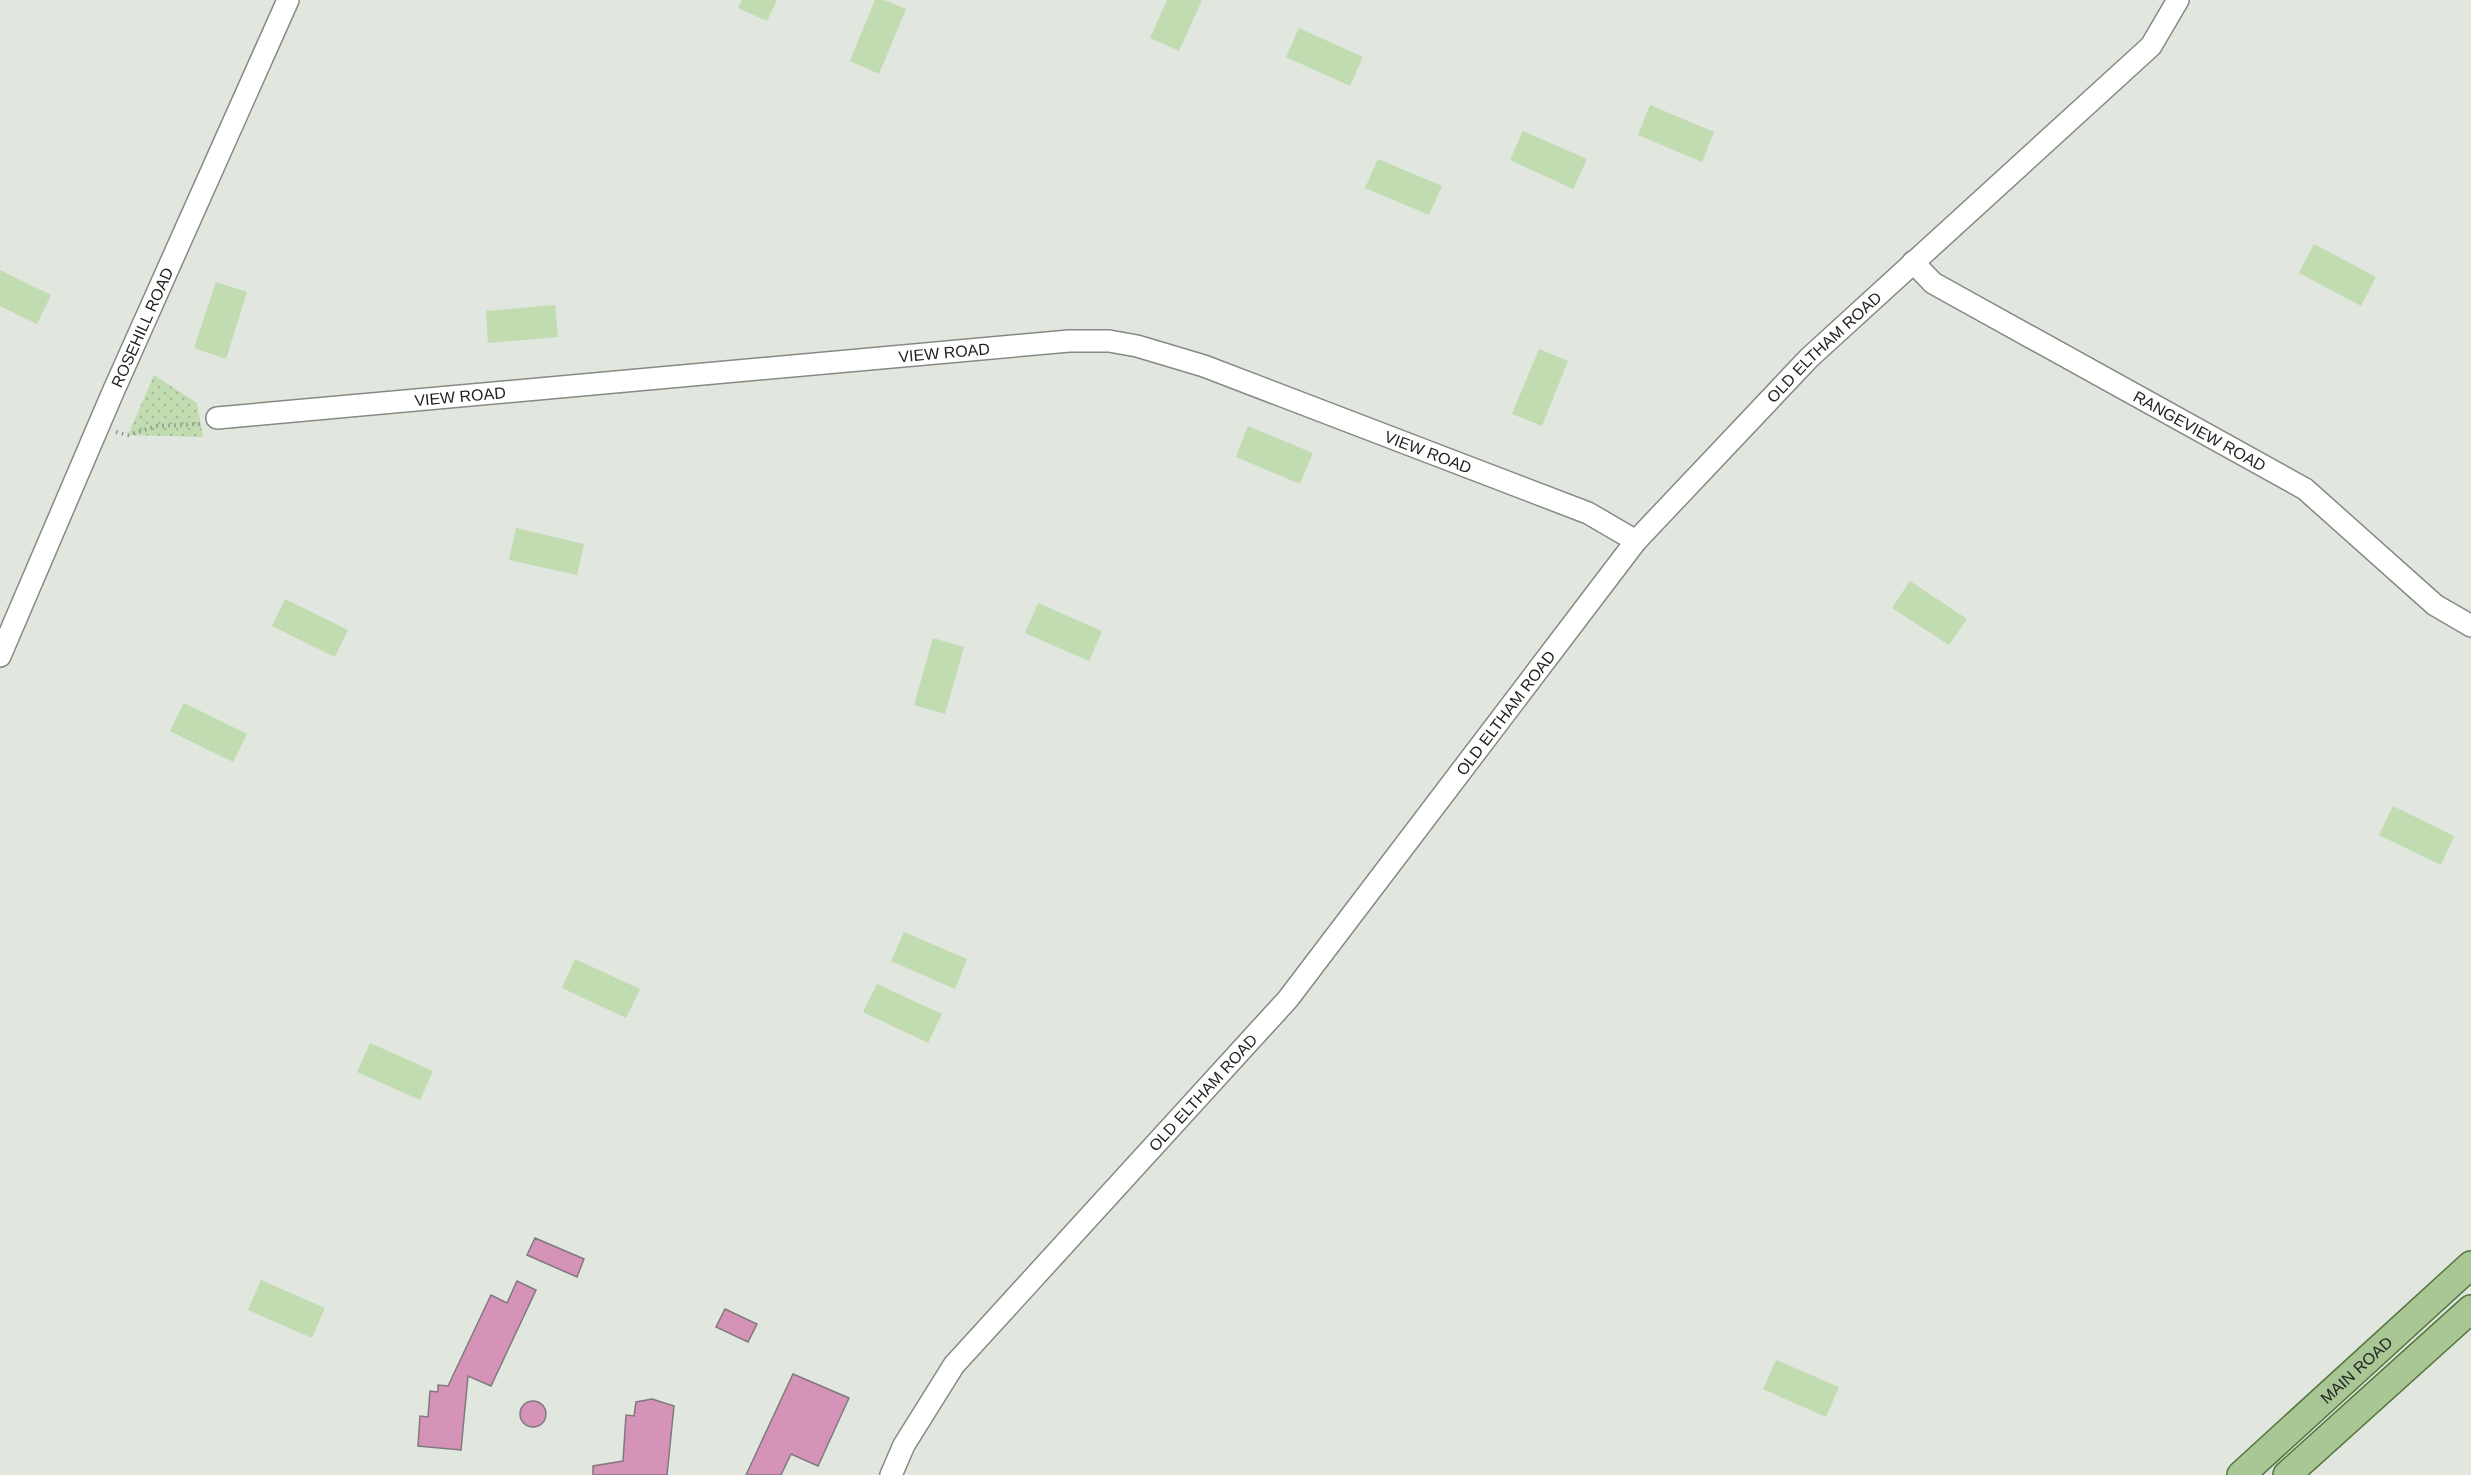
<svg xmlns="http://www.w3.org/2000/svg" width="2471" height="1475" viewBox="0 0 2471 1475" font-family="Arial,sans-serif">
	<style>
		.grass { fill: url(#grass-dots) }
		.pitch { fill: #c0dcb0 }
		.building { fill: #d593b8; stroke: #81797d; stroke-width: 1.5 }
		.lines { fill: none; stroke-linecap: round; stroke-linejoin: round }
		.minor-casing { stroke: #858a83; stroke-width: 24 }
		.major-casing { stroke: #54753e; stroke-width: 30 }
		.path { stroke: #919590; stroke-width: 4; stroke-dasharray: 1.5 4.5; stroke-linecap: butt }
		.minor { stroke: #fff; stroke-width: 21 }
		.major { stroke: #a8c794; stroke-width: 27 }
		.labels { text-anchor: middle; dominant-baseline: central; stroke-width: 4.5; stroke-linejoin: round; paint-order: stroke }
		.street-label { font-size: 16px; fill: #232422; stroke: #eff4ec }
	</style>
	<defs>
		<pattern id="grass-dots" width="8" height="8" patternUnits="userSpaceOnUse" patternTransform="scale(1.5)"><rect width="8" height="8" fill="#c0dcb0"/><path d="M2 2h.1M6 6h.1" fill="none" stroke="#a5bd97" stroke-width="1.8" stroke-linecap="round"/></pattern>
	</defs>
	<rect width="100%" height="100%" fill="#e1e6df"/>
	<path class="grass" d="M154,375L197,403L203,437L128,435Z"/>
	<path class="pitch" d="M742,0H777L767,21L738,8Z
		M875,0H884L906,9L879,74L850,61Z
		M1167,0H1202L1179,51L1150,38Z
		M1299,28L1363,57L1350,86L1286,57Z
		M1650,105L1714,132L1702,162L1638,135Z
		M1523,131L1587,159L1573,189L1510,160Z
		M1378,159L1442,186L1429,215L1365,188Z
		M2314,244L2376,277L2361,306L2299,273Z
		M0,270L51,295L37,324L0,306Z
		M216,282L247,292L226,359L194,348Z
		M555,305L558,337L488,343L486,311Z
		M1539,349L1568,361L1542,426L1512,414Z
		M1248,426L1313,453L1300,484L1236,457Z
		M516,528L584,544L577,575L509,560Z
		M1910,581L1967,619L1949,645L1892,608Z
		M285,599L348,630L335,657L272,626Z
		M1038,603L1102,631L1089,661L1025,633Z
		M933,638L964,647L945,714L914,705Z
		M184,703L247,734L233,762L170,731Z
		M2393,806L2454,836L2441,865L2379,835Z
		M904,932L967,959L955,989L891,961Z
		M575,959L640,989L626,1018L562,988Z
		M877,984L942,1014L928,1043L863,1012Z
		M370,1043L433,1071L420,1100L357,1072Z
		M261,1280L325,1308L312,1338L248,1310Z
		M1776,1360L1839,1387L1826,1417L1763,1389Z"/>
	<path class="building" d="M535,1238L584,1259L577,1277L527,1255Z
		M517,1281L536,1290L491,1386L468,1376L461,1450L418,1446L420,1416L428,1417L430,1391L438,1392V1385L448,1386L491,1295L507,1303Z
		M725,1309L757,1324L748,1342L716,1327Z
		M793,1374L849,1398L818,1466L791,1454L781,1475H746Z
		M652,1399L674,1406L667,1475H593V1466L623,1461L626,1415L634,1416L636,1402Z
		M520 1414a13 13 0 1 1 26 0a13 13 0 1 1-26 0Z"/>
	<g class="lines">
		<defs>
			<g id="minor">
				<path id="s1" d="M1913,262L1933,283L2305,489L2435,605L2471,626"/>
				<path id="s2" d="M217,418L1069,341H1109L1137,346L1204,366L1588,513L1636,541"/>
				<path id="s3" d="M0,656L113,392L288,0"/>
				<path id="s4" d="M891,1475L904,1445L954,1365L1288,999L1636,541L1809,358L2151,46L2178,0"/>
			</g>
			<g id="major">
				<path id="s5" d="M2241,1475L2471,1265"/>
				<path d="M2287,1475L2471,1309"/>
			</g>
		</defs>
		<use href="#minor" class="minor-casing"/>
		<use href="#major" class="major-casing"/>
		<path class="path" d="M116,432L128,435L157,426L200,424"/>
		<use href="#minor" class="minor"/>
		<use href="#major" class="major"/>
	</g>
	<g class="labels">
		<g class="street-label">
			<text stroke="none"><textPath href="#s3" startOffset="358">ROSEHILL ROAD</textPath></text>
			<text stroke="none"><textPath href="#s4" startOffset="1468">OLD ELTHAM ROAD</textPath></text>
			<text stroke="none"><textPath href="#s2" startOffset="730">VIEW ROAD</textPath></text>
			<text stroke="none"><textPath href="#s2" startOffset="244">VIEW ROAD</textPath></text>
			<text stroke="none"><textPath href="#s1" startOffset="334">RANGEVIEW ROAD</textPath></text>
			<text stroke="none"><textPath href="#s2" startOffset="1234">VIEW ROAD</textPath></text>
			<text stroke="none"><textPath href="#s4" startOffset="982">OLD ELTHAM ROAD</textPath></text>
			<text stroke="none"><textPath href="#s4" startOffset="496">OLD ELTHAM ROAD</textPath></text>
			<text stroke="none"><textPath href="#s5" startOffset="156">MAIN ROAD</textPath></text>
		</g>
	</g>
</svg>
